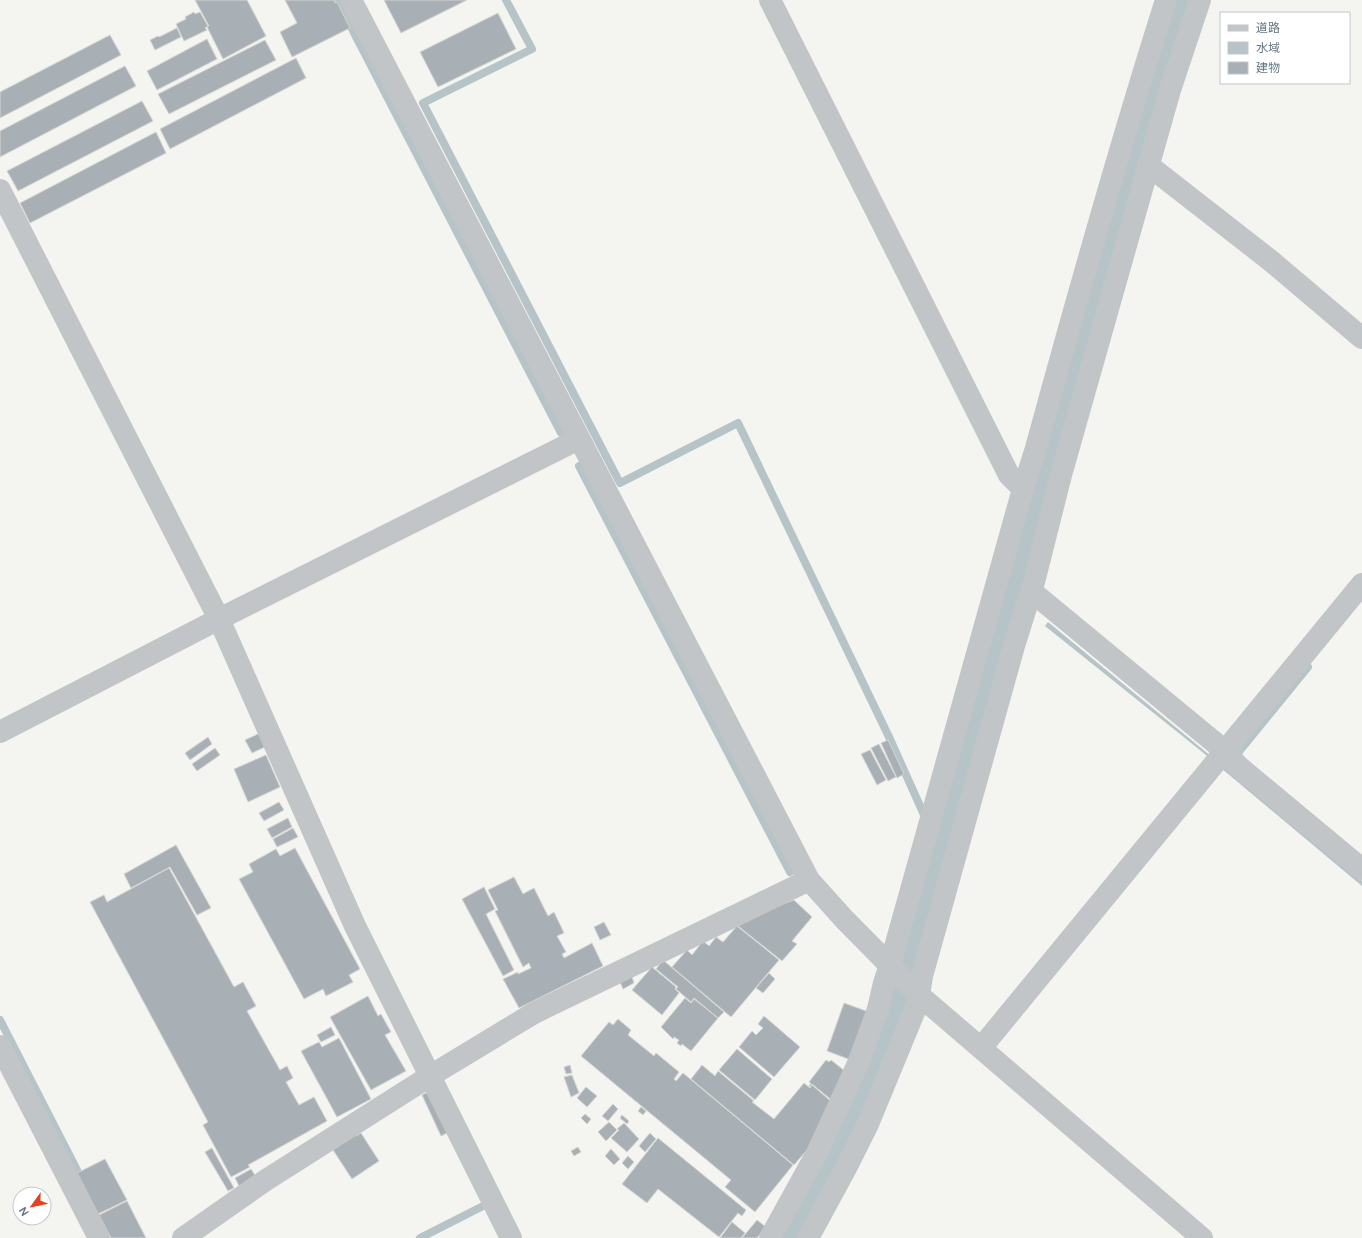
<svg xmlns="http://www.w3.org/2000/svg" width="1362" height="1238" viewBox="0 0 1362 1238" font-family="'DM Sans','Noto Sans JP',sans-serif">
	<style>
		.water { fill: #b6c4c7 }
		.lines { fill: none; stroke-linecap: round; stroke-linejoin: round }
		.stream { stroke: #b6c4c7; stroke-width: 8 }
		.building { fill: #a8b0b5; stroke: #d5d5d3 }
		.street { stroke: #c1c5c8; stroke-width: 22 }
	</style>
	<rect width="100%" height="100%" fill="#f4f4f0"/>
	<path class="water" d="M1171,0H1194L906,1022L806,1238H778L827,1148Z
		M1048,622L1212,757L1211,759L1045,626Z
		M1224,765L1362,881V886L1221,768Z"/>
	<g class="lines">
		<path class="stream" d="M337,0L561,433
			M506,0L532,49L423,103L620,483L738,423L889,737L925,817
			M579,466L790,872
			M1237,754L1308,667
			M0,1020L77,1170
			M420,1238L487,1204"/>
	</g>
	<path class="building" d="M195,0H247L266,36L223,59L207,27L209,26Z
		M285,0H334L335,3L337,2L350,28L292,57L280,32L297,23Z
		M384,0H467L401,33Z
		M194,12L195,14L200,12L208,26L205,28L207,30L184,41L176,24L186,19L185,17Z
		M498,13L516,49L438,87L420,52Z
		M177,28L181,37L155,50L150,40L158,36L159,37Z
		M110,35L121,55L0,118V92Z
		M207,39L217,59L157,90L147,71Z
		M265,40L276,60L169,114L158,94Z
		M296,58L306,78L170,149L160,129Z
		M125,66L136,86L0,157V131Z
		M142,101L153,121L18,191L7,171Z
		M156,132L166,153L30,223L20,203Z
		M260,733L267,746L252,753L245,740Z
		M208,737L212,744L190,760L185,753Z
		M888,740L904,774L897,778L881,743Z
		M879,744L896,777L888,781L871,748Z
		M215,748L220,755L197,771L192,764Z
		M870,750L886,780L877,785L861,754Z
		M266,755L280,787L248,802L234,769Z
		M279,802L284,810L264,821L259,813Z
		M288,818L292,827L272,838L267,829Z
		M293,828L298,837L277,847L273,839Z
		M176,845L211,908L197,915L170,867L131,888L124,874Z
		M295,848L360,969L349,975L353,982L326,996L323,989L304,999L239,879L253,872L249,864L276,849L280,856Z
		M169,868L234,987L243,982L256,1006L247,1011L280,1070L287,1066L293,1078L286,1082L299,1105L314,1097L327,1121L248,1165L250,1167L231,1177L203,1125L208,1122L90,902L104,895L107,902Z
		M514,877L523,894L534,888L548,916L554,912L564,933L557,936L566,952L562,954L564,958L592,943L603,966L519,1008L503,979L518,972V974L531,968L529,963L523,967L495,911L498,910L488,890Z
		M484,887L495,909L486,914L514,970L503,976L462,899Z
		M794,900L812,917L792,941L797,944L782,961L738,926L774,907Z
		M604,922L611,935L600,940L594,927Z
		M737,926L779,960L731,1017L672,967L687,950L692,955L703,941L709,946L716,937L723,942Z
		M663,960L724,1012L718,1018L694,998L691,1002L676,989L678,987L656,969Z
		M652,967L676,987L675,989L679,993L662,1015L632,990Z
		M769,973L775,979L763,993L756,988Z
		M632,977L634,983L623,989L620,982Z
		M368,996L378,1016L381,1014L391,1032L385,1035L406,1071L371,1090L330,1017Z
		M685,998L691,1003L694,999L718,1018L691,1051L682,1044L681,1046L677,1043L679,1040L674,1037L673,1039L661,1027Z
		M844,1003L869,1012L851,1060L827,1051Z
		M764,1016L800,1047L774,1077L739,1047L752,1031L756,1035L763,1028L758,1024Z
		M618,1019L631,1030L628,1035L654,1056L656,1053L679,1072L674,1079L676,1081L683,1073L793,1165L755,1212L725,1187L731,1180L581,1056L609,1022L613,1025Z
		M331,1027L335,1035L321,1042L317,1035Z
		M339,1038L371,1099L337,1117L301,1051L319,1042L322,1047Z
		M737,1049L772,1079L755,1100L719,1070Z
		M826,1060L829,1062L831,1060L846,1072L834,1102L812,1084L810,1087L809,1086L811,1083L809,1082Z
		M570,1065L572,1073L566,1074L564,1067Z
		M702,1065L715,1076L718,1071L754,1101L752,1102L774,1119L804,1083L810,1088L812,1085L833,1103L818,1137L794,1165L691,1079Z
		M572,1075L579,1093L571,1097L564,1077Z
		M586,1087L597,1096L587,1107L577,1098Z
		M430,1091L449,1132L441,1136L422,1095Z
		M613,1104L618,1109L608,1121L602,1116Z
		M641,1107L646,1111L643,1115L638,1111Z
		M585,1114L591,1119L587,1124L581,1118Z
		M622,1115L629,1121L627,1124L620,1118Z
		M609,1122L617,1130L606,1141L598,1132Z
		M624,1123L639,1139L627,1152L611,1138L619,1130L617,1129Z
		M361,1133L379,1161L352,1179L333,1150L355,1135L356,1136Z
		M650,1133L656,1139L645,1152L639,1146Z
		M658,1138L746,1210L742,1216L738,1213L719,1237L658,1189L647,1203L622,1184Z
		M578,1147L581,1152L574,1156L571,1151Z
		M212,1148L234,1188L228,1191L205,1152Z
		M611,1149L620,1159L614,1165L605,1156Z
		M628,1156L634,1162L628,1169L622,1163Z
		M105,1159L127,1200L98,1214L77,1173Z
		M251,1169L256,1177L239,1186L235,1178Z
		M127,1201L146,1238H111L99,1215Z
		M757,1220L766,1227L757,1238H742Z
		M732,1222L745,1233L741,1238H720Z"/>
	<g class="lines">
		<path class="street" d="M351,0L809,880L845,920L919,995L1202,1238
			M770,0L1009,475L1023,489
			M1148,165L1271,261L1362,338
			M0,190L219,619L355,926L511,1238
			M1031,591L1225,751L1238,766L1362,869
			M0,732L219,619L579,439
			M0,1046L99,1238
			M981,1048L1362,584
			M183,1238L266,1180L430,1076L534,1013L809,880
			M770,1238L818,1151L859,1061L878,1009L884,983L890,965L1023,489L1036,448C1077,298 1119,148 1166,0
			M808,1238L846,1168L868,1124L915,1010L919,995L922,976L1014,646L1034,582L1061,475L1170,90L1200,0"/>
	</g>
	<rect x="1220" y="12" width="130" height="72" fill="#ffffff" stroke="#c1c8cd"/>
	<rect x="1228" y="25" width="20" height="6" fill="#c1c5c8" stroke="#c1c8cd"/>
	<text x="1256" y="32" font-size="12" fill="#637581">道路</text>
	<rect x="1228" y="42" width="20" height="12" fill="#b6c4c7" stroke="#c1c8cd"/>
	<text x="1256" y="52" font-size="12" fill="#637581">水域</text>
	<rect x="1228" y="62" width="20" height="12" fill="#a8b0b5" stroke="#c1c8cd"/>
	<text x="1256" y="72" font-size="12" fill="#637581">建物</text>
	<g transform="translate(32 1206) rotate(237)"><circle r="19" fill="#ffffff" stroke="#c1c8cd"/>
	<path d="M0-3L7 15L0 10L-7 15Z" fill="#e24422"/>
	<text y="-6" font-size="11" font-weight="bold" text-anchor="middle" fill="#637581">N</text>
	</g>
</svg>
